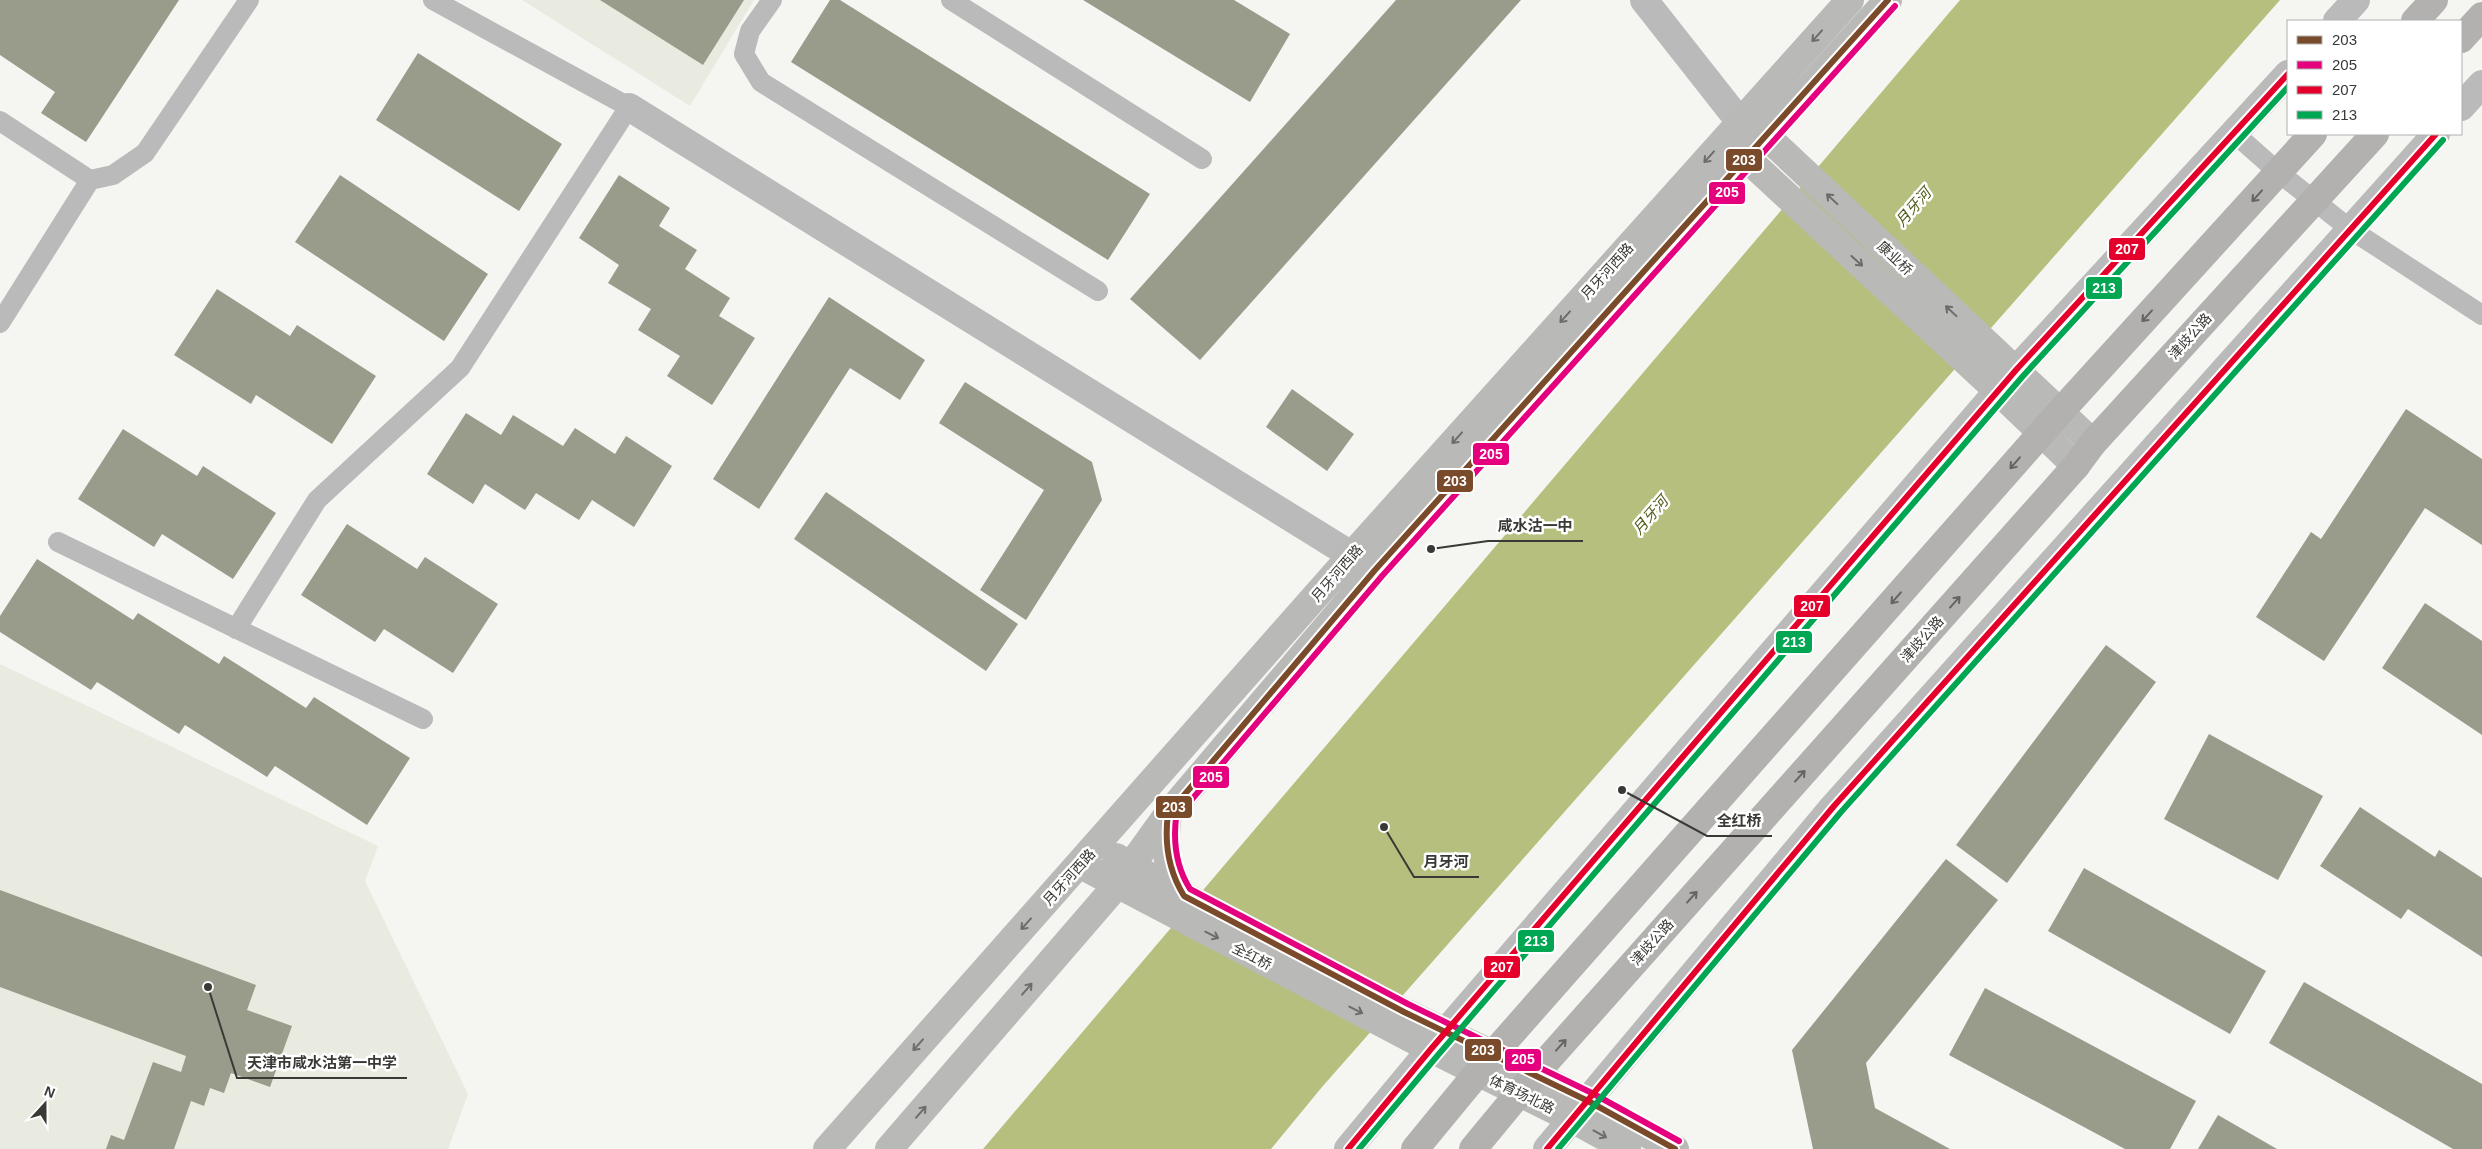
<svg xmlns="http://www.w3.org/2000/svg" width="2482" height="1149" viewBox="0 0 2482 1149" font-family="Helvetica,'Noto Sans SC',sans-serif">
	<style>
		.built { fill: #e9ebe0 }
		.water { fill: #b6bf7e }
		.building { fill: #999b8b }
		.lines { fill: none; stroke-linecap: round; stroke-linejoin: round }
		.lane { stroke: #b9bab9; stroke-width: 20 }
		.street { stroke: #b9bab9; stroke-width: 28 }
		.secondary { stroke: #b9b9b7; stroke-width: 28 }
		.primary { stroke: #b2b1b0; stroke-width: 28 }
		.bus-1-casing { stroke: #fff; stroke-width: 10 }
		.bus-2-casing { stroke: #fff; stroke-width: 10 }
		.bus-3-casing { stroke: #fff; stroke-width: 10 }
		.bus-4-casing { stroke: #fff; stroke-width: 10 }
		.bus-1 { stroke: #7a4b2a; stroke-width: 6 }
		.bus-2 { stroke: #e5007d; stroke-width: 6 }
		.bus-3 { stroke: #e4002b; stroke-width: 6 }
		.bus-4 { stroke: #00a651; stroke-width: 6 }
		.oneway { stroke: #6c6c6a }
		.oneway2 { stroke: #636361 }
		.labels { text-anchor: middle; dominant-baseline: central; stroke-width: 5; stroke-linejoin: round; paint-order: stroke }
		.street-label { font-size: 14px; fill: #393936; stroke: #fff }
		.water-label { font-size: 15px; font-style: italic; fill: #545d1a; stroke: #fff }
		.leader { fill: none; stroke: #393936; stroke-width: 2 }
		.callout-dot { fill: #393936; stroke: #fff; stroke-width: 2 }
		.callout-label { font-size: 15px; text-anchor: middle; font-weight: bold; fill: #393936; stroke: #fff; stroke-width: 5; stroke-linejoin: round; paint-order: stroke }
		.line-badge { stroke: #fff; stroke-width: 2 }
		.badge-label { font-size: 14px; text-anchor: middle; font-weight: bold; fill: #fff }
	</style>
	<rect width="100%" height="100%" fill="#f5f6f1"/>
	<path class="built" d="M522,0H754L690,106Z
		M0,664L378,846L365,881L468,1094L448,1149H0Z"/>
	<path class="water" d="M1960,0H2280L1322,1087L1271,1149H983Z"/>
	<path class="building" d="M0,0H179L86,142L41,113L55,92L0,55Z
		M600,0H744L703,65Z
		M830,0H840L1150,194L1108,260L791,62Z
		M1083,0H1234L1290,34L1250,102Z
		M1396,0H1521L1200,360L1130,299Z
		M418,53L562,144L519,211L376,120Z
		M340,175L488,274L444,341L295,242Z
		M619,175L670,208L659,226L697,250L685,269L730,298L719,316L755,338L712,405L667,376L680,356L638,330L651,309L608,283L619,265L579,238Z
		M217,289L290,336L297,325L376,376L332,444L256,395L251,404L174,355Z
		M829,297L925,360L900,400L850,368L759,509L713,479Z
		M965,382L1092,462L1102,500L1026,620L980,590L1044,490L939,423Z
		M1292,389L1354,434L1327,471L1266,427Z
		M2406,409L2482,459V545L2425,508L2324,661L2256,617L2311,532L2321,539Z
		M466,413L501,435L513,415L563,446L575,428L615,454L626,436L672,466L634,527L592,500L579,520L536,493L525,510L485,484L473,504L427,474Z
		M123,429L197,476L203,466L276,513L233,579L162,534L154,547L78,499Z
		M826,492L1018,624L986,671L794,539Z
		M347,524L417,569L425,557L498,604L453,673L384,629L375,642L301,595Z
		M37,559L133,620L138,613L219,664L224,656L306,708L314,697L410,758L367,825L275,766L267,777L185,725L179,734L97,682L91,690L0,632V616Z
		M2425,603L2482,641V735L2382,668Z
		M2106,645L2156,682L2007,883L1956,845Z
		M2209,734L2323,796L2278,880L2164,819Z
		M2360,807L2435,857L2439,850L2482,878V957L2408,909L2401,919L2320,866Z
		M1946,859L1998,900L1866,1063L1875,1108L1950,1149H1813L1792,1050Z
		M2084,868L2266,971L2230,1034L2048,931Z
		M0,890L256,985L247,1010L292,1026L270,1087L231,1073L224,1093L210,1088L204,1106L191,1101L174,1149H106L111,1135L124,1140L153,1062L181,1072L186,1056L0,987Z
		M2304,982L2482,1084V1149H2453L2269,1043Z
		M1985,988L2196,1101L2170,1149H2125L1949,1055Z
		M2218,1115L2277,1149H2198Z"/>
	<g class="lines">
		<path class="lane" d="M772,0L750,31L744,54L761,82L1098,291
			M951,0L1202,159
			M0,121L90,180
			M2234,133L2278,172L2350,229L2482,315
			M0,323L90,180L113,175L145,153L249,0
			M58,542L423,719
			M236,629L317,500L460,368L629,107L433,0"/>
		<path class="street" d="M1644,0L1740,122
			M2337,21L2356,0
			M629,107L1372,568
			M2461,107L2482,84
			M1348,1149L1431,1049L2016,370L2288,74
			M1547,1149L1834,806L2436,134"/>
		<path class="secondary" d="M1749,126L1765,135L2093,443
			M1743,138L1745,157L1999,392L2076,466
			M1168,815C1163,846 1166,870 1184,896
			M1116,857L1184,896L1404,1012L1535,1074L1675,1149
			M1079,864L1431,1049L1572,1119L1627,1149
			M827,1149L1351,556L1850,0
			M889,1149L1117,885L1168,814L1375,570L1888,0"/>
		<path class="primary" d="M2415,21L2434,0
			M2461,39L2482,16
			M1415,1149L1494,1053L2060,412L2313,134
			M1473,1149L1535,1074L2076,466L2093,443L2375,134"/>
		<defs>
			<path id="bus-1" d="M1675,1149L1588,1101L1404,1012L1184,896C1168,870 1164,844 1168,814L1375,570L1888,0"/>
			<path id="bus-2" d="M1679,1141L1592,1093L1408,1004L1190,889C1176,867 1173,844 1176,818L1382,576L1895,6"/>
			<path id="bus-3" d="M1348,1149L1431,1049L2016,370L2288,74
				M1547,1149L1834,806L2436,134"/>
			<path id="bus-4" d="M1359,1149L1438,1055L2023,376L2288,87
				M1558,1149L1841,812L2443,140"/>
		</defs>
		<use href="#bus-1" class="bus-1-casing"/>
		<use href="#bus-2" class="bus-2-casing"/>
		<use href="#bus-3" class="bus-3-casing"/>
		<use href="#bus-4" class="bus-4-casing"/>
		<use href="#bus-1" class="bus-1"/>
		<use href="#bus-2" class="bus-2"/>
		<use href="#bus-3" class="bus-3"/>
		<use href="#bus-4" class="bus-4"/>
	</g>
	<defs><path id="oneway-shaft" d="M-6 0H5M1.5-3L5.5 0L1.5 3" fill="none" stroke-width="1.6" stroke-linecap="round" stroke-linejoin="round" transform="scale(1.25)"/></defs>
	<g class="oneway">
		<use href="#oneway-shaft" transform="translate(1817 36) rotate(132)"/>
		<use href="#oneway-shaft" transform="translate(1709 157) rotate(132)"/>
		<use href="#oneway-shaft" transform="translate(1832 199) rotate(-137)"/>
		<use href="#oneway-shaft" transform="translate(1857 261) rotate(42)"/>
		<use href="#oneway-shaft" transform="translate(1951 311) rotate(-137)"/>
		<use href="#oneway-shaft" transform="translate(1565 317) rotate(132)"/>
		<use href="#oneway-shaft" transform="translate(1457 438) rotate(132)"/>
		<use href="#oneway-shaft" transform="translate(1026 924) rotate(132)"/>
		<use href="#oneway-shaft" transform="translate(1212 935) rotate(27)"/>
		<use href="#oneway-shaft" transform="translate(1027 989) rotate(-49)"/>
		<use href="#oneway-shaft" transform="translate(1356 1010) rotate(27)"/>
		<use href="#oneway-shaft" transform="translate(918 1045) rotate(132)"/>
		<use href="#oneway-shaft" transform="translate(921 1112) rotate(-49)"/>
		<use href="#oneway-shaft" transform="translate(1600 1134) rotate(29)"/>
	</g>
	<g class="oneway2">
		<use href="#oneway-shaft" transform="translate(2257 196) rotate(132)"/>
		<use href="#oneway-shaft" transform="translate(2147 316) rotate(132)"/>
		<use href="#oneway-shaft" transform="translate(2015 463) rotate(131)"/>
		<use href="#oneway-shaft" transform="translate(1896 598) rotate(131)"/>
		<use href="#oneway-shaft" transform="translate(1955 602) rotate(-48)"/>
		<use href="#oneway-shaft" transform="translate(1800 776) rotate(-48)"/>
		<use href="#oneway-shaft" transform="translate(1692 897) rotate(-48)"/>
		<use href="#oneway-shaft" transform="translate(1561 1045) rotate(-48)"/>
	</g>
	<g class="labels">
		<g class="street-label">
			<text transform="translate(1895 258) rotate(43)">康业桥</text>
			<text transform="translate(1607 271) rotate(-48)">月牙河西路</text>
			<text transform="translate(2190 336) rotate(-48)">津歧公路</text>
			<text transform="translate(1337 573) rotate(-49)">月牙河西路</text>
			<text transform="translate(1922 639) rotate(-48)">津歧公路</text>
			<text transform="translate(1069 877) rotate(-48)">月牙河西路</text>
			<text transform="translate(1652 942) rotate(-48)">津歧公路</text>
			<text transform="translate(1252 956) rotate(27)">全红桥</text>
			<text transform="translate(1522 1094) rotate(26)">体育场北路</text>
		</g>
		<g class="water-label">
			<text transform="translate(1913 207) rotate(-49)">月牙河</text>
			<text transform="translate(1650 515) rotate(-49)">月牙河</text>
		</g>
	</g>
	<path class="leader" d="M1431 549L1488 541H1583M1622 790L1707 836H1772M1384 827L1414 877H1479M208 987L237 1078H407"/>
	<g class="callout-dot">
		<circle cx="1431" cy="549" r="5"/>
		<circle cx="1622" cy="790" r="5"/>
		<circle cx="1384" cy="827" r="5"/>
		<circle cx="208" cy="987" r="5"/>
	</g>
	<g class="callout-label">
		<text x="1535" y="531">咸水沽一中</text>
		<text x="1739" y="826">全红桥</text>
		<text x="1446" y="867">月牙河</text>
		<text x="322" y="1068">天津市咸水沽第一中学</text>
	</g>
	<g class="line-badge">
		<rect x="1725" y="148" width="38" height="24" rx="5" fill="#7a4b2a"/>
		<rect x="1708" y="181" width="38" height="24" rx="5" fill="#e5007d"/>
		<rect x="2108" y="237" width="38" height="24" rx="5" fill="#e4002b"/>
		<rect x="2085" y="276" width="38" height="24" rx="5" fill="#00a651"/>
		<rect x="1472" y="442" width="38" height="24" rx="5" fill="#e5007d"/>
		<rect x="1436" y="469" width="38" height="24" rx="5" fill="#7a4b2a"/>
		<rect x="1793" y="594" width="38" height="24" rx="5" fill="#e4002b"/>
		<rect x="1775" y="630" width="38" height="24" rx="5" fill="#00a651"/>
		<rect x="1192" y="765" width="38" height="24" rx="5" fill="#e5007d"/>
		<rect x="1155" y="795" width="38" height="24" rx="5" fill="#7a4b2a"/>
		<rect x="1517" y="929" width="38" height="24" rx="5" fill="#00a651"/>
		<rect x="1483" y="955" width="38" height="24" rx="5" fill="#e4002b"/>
		<rect x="1464" y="1038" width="38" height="24" rx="5" fill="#7a4b2a"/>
		<rect x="1504" y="1048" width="38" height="24" rx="5" fill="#e5007d"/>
	</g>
	<g class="badge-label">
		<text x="1744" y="165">203</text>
		<text x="1727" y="197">205</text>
		<text x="2127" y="254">207</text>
		<text x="2104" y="293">213</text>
		<text x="1491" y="459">205</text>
		<text x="1455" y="486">203</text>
		<text x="1812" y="611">207</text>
		<text x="1794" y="647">213</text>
		<text x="1211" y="782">205</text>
		<text x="1174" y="812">203</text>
		<text x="1536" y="946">213</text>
		<text x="1502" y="972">207</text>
		<text x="1483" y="1055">203</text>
		<text x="1523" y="1064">205</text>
	</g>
	<rect x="2287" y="20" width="175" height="115" fill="#ffffff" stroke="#b0b0af"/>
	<rect x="2297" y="36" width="25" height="8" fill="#7a4b2a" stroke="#b0b0af"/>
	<text x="2332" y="45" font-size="15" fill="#393936">203</text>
	<rect x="2297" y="61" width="25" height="8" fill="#e5007d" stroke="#b0b0af"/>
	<text x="2332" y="70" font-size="15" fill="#393936">205</text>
	<rect x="2297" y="86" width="25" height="8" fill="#e4002b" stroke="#b0b0af"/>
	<text x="2332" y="95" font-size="15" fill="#393936">207</text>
	<rect x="2297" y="111" width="25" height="8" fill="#00a651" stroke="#b0b0af"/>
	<text x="2332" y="120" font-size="15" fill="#393936">213</text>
	<g transform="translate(45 1104) rotate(21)" stroke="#ffffff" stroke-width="4" paint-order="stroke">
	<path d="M0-4L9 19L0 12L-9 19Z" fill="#393936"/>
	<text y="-8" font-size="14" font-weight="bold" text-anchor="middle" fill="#393936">N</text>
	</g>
</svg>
